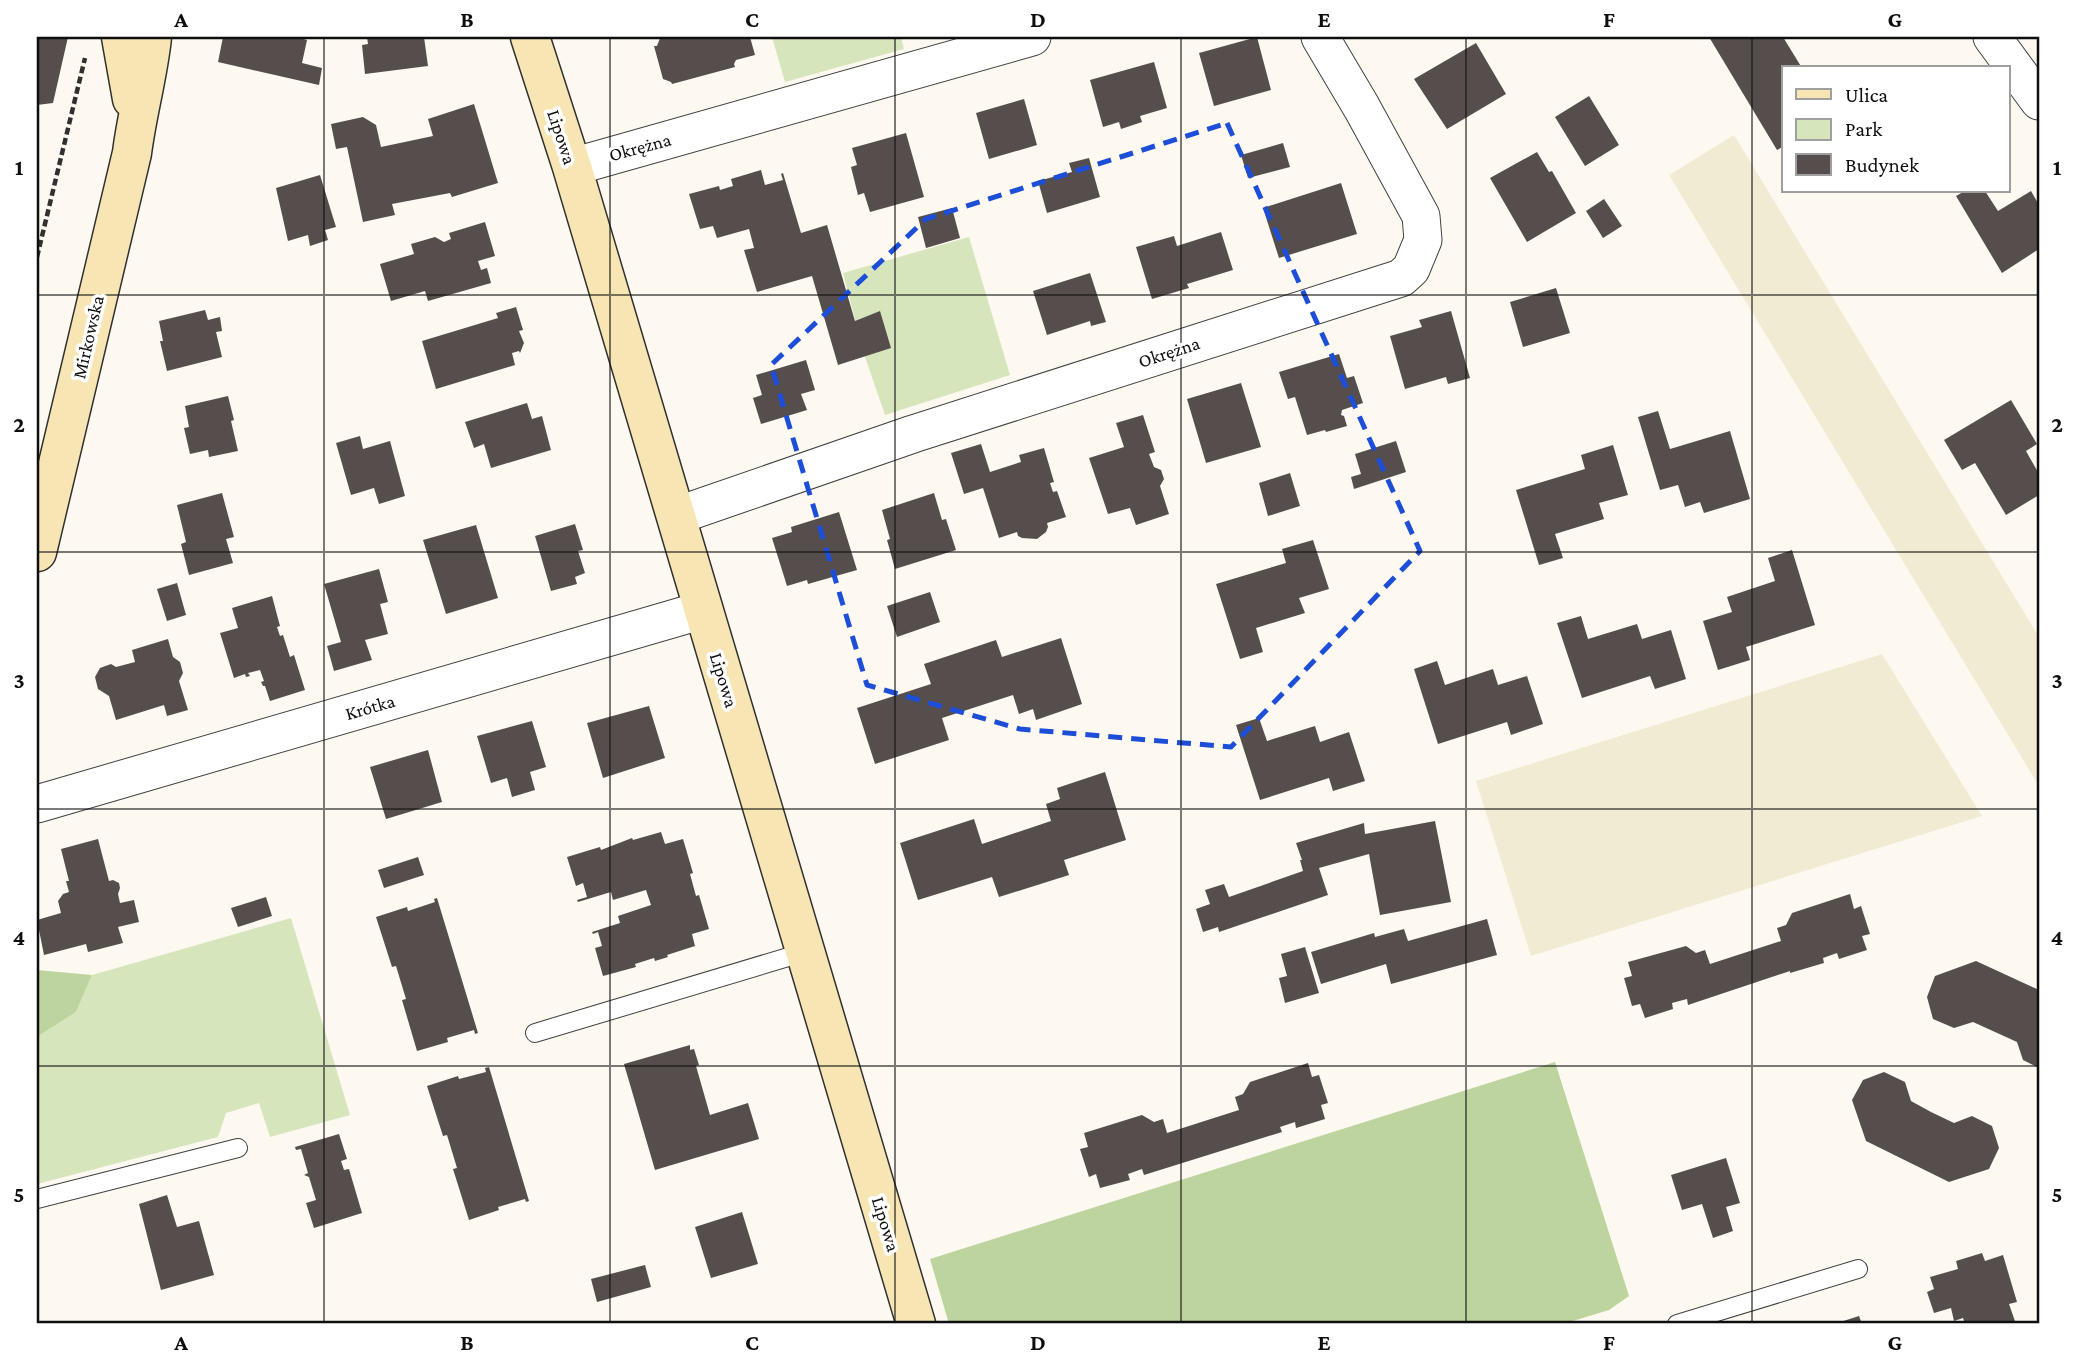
<svg xmlns="http://www.w3.org/2000/svg" width="2076" height="1361" viewBox="0 0 2076 1361" font-family="'Crimson Pro',serif">
	<style>
		.farmland { fill: #f1ebd3 }
		.green { fill: #d7e5bd }
		.forest { fill: #bdd49e }
		.building { fill: #564e4c }
		.lines { fill: none; stroke-linecap: round; stroke-linejoin: round }
		.lane-casing { stroke: #414141; stroke-width: 20 }
		.street-casing { stroke: #414141; stroke-width: 39 }
		.secondary-casing { stroke: #303030; stroke-width: 41 }
		.path { stroke: #303030; stroke-width: 4.5; stroke-dasharray: 7 3.5; stroke-linecap: butt }
		.lane { stroke: #fff; stroke-width: 18 }
		.street { stroke: #fff; stroke-width: 37 }
		.secondary { stroke: #f7e6b3; stroke-width: 38 }
		.marked { fill: none; stroke: #1d4ed8; stroke-width: 5; stroke-dasharray: 14 9; stroke-linejoin: round }
		.grid { fill: none; stroke: #0e0e0e; stroke-width: 2; stroke-opacity: 0.55 }
		.labels { text-anchor: middle; dominant-baseline: central; stroke-width: 7; stroke-linejoin: round; paint-order: stroke }
		.street-label { font-size: 19px; fill: #0e0e0e; stroke: #fff }
		.neatline { fill: none; stroke: #0e0e0e; stroke-width: 2.5 }
		.grid-label { font-size: 23px; text-anchor: middle; font-weight: bold; fill: #0e0e0e }
	</style>
	<rect width="100%" height="100%" fill="#fdf9f1"/>
	<path class="farmland" d="M1734,135L2039,637V786L1669,175Z
		M1882,654L1982,816L1531,956L1476,781Z"/>
	<path class="green" d="M772,37H901L904,49L785,82Z
		M969,237L1010,375L885,415L865,357L843,273Z
		M291,918L350,1115L270,1137L259,1103L226,1113L218,1137L37,1184V1037L76,1012L92,975Z"/>
	<path class="forest" d="M37,970L92,975L76,1012L37,1037Z
		M1555,1062L1629,1296L1609,1310L1563,1324H949L930,1259Z"/>
	<path class="building" d="M37,37H68L53,103L37,105Z
		M223,37H297L307,40L302,63L322,68L319,85L218,62Z
		M367,37H424L428,66L365,74L362,45L368,44Z
		M663,37H750L755,55L736,60L734,64L735,67L672,84L671,82L663,79L654,46H657L660,38Z
		M1257,37L1271,90L1214,106L1199,53Z
		M1709,37H1783L1802,68H1784V146L1777,150Z
		M1476,43L1506,94L1447,129L1414,79Z
		M1154,62L1167,108L1140,116L1142,122L1121,129L1119,122L1103,127L1090,80Z
		M1589,96L1619,145L1585,166L1555,117Z
		M1024,99L1037,145L989,159L976,113Z
		M474,104L498,183L452,197L450,193L392,204L395,215L363,222L347,147L336,149L331,124L363,117L376,125L381,147L433,136L428,119Z
		M906,133L924,197L870,212L864,193L858,195L851,167L857,165L852,148Z
		M1283,143L1290,167L1248,178L1241,155Z
		M1537,152L1549,172L1552,171L1576,213L1527,242L1490,178Z
		M1089,158L1100,197L1047,213L1038,181L1072,172L1069,163Z
		M761,170L765,185L783,180L781,174L783,173L801,233L827,225L855,321L880,311L891,348L838,365L812,276L757,292L744,250L754,248L749,229L717,238L713,226L700,229L689,194L719,186L720,190L733,186L731,179Z
		M320,175L336,227L325,230L328,240L310,246L308,235L288,241L276,188Z
		M1341,183L1357,234L1279,258L1263,208Z
		M1965,191H1985L1998,211L2031,191L2039,205V249L2002,273L1956,196Z
		M1604,199L1622,226L1603,238L1586,211Z
		M952,208L960,238L926,248L918,217Z
		M485,222L495,256L478,261L481,270L487,268L491,283L428,301L425,291L391,301L380,264L414,254L411,244L435,237L444,242L451,239L449,233Z
		M1221,232L1233,270L1187,284L1189,288L1152,299L1136,247L1174,236L1177,246Z
		M1090,273L1106,322L1091,326L1090,321L1047,335L1033,291Z
		M1556,288L1570,333L1523,347L1510,302Z
		M516,307L523,330L519,331L524,343L520,353L519,351L512,353L515,365L436,389L422,341L498,318L496,313Z
		M205,310L208,320L220,317L222,331L216,332L222,357L167,371L160,341H163L159,321Z
		M1451,311L1470,378L1448,384L1446,377L1405,389L1390,336L1422,327L1419,320Z
		M1339,354L1347,378L1354,376L1363,403L1342,410L1341,415L1344,416L1347,426L1326,432L1325,430L1307,435L1295,397L1288,399L1279,372Z
		M806,360L815,390L801,394L807,410L761,424L753,398L762,395L756,375Z
		M1241,383L1261,447L1206,463L1187,399Z
		M228,396L234,420L231,421L238,451L209,457L208,450L190,454L184,428L189,427L185,406Z
		M2011,400L2037,444L2026,451L2039,474V495L2006,515L1975,463L1962,470L1944,440Z
		M527,403L532,419L542,416L551,450L491,468L484,444L474,448L465,422Z
		M1658,411L1670,449L1730,431L1750,499L1704,513L1700,502L1685,507L1678,485L1660,490L1638,417Z
		M1143,415L1155,452L1149,454L1154,467L1161,470L1164,479L1160,486L1169,514L1136,525L1130,508L1108,514L1089,458L1124,447L1116,423Z
		M360,436L363,449L390,441L405,496L379,504L374,488L351,495L336,443Z
		M1396,441L1406,472L1354,489L1351,477L1361,474L1355,454Z
		M981,444L990,472L1021,462L1019,455L1044,448L1054,482L1050,483L1053,492L1057,491L1066,517L1047,523L1048,527L1046,532L1037,539L1022,538L1018,536L1017,532L999,538L983,488L964,494L951,453Z
		M1613,445L1628,495L1599,503L1604,519L1555,534L1563,558L1539,565L1516,490L1585,469L1581,455Z
		M1290,473L1300,506L1268,516L1259,483Z
		M222,493L234,537L226,539L233,563L189,575L181,544L186,542L177,505Z
		M934,493L942,520L946,519L956,550L895,569L887,540L890,539L882,510Z
		M839,512L857,570L808,584L807,580L787,586L772,538L792,532L791,527Z
		M575,524L583,550L578,551L585,573L575,577L577,584L551,591L535,536Z
		M476,525L498,598L446,614L423,540Z
		M1313,540L1329,589L1299,598L1305,613L1256,628L1263,652L1240,659L1216,584L1286,563L1282,549Z
		M1792,550L1815,625L1746,647L1750,660L1718,670L1703,621L1732,612L1727,597L1775,581L1768,558Z
		M379,569L388,602L380,604L388,634L365,640L372,660L334,671L327,646L341,642L324,584Z
		M177,583L186,615L167,621L157,589Z
		M930,592L940,622L897,637L887,606Z
		M272,596L280,626L277,627L280,636L283,635L290,657L294,655L305,690L270,701L265,686H263L261,682L264,681L260,670L248,673L250,676L246,677L245,674L234,678L220,633L238,628L232,608Z
		M1581,616L1588,639L1637,624L1642,639L1671,630L1686,679L1655,689L1650,676L1582,698L1557,623Z
		M1061,638L1082,704L1036,720L1033,709L1019,714L1013,695L942,718L949,740L875,764L857,708L931,684L924,664L996,640L1002,657Z
		M168,639L173,657L180,662L183,673L179,681L188,710L167,716L164,705L116,720L109,696L98,689L95,677L100,668L111,664L116,667L135,662L132,650Z
		M1437,661L1445,685L1493,669L1498,685L1527,676L1543,724L1511,735L1507,722L1438,744L1414,669Z
		M649,706L665,758L603,778L587,723Z
		M1259,718L1267,741L1315,726L1320,742L1349,732L1365,781L1333,791L1329,778L1260,800L1236,725Z
		M532,721L546,767L530,772L535,790L512,797L507,778L491,783L477,736Z
		M428,750L442,802L386,819L370,767Z
		M1105,772L1126,840L1064,860L1069,875L999,897L992,877L918,900L900,843L974,819L982,844L1051,821L1046,804L1060,799L1057,788Z
		M1435,821L1451,902L1380,915L1369,854L1319,868L1328,895L1219,932L1218,927L1203,932L1196,909L1210,904L1205,890L1224,884L1229,897L1303,871L1300,860H1302L1296,843L1364,823L1365,834Z
		M661,832L665,844L683,839L693,873L690,874L696,896L699,895L709,929L692,934L695,946L667,955L668,957L655,961L654,958L635,964L636,967L603,976L595,948L602,946L598,932L593,934L592,932L620,923L618,916L651,905L646,890L613,900L611,892L578,902L577,900L587,897L583,883L576,886L567,857L600,847L601,850L632,838L633,840Z
		M98,839L109,881L113,880L119,883L120,888L118,894L120,903L134,900L139,922L118,927L123,943L88,952L86,944L44,955L37,920L61,913L58,901L63,894L69,892L66,881H69L61,849Z
		M418,857L424,875L384,888L378,870Z
		M1850,894L1854,909L1861,906L1870,934L1862,936L1867,950L1839,959L1837,953L1823,958L1824,963L1790,973V971L1688,1005L1687,999L1672,1003L1673,1009L1645,1018L1640,1004L1632,1006L1624,978L1632,976L1628,962L1686,946L1696,953L1705,950L1710,964L1781,941L1777,928L1786,925L1792,913Z
		M266,897L272,916L238,927L231,908Z
		M437,898L478,1033L475,1034L474,1030L447,1038L448,1042L417,1051L402,1000L406,999L396,966L392,967L376,917L407,907L408,911L435,902L434,899Z
		M1487,919L1497,955L1391,984L1386,964L1321,984L1311,952L1374,933L1375,937L1404,929L1408,941Z
		M1305,947L1319,993L1285,1003L1279,978L1287,976L1281,954Z
		M1976,961L2039,990V1068L2023,1060L2017,1042L1973,1022L1954,1028L1933,1019L1927,997L1935,976Z
		M690,1045V1050L694,1049L699,1065L696,1066L710,1115L748,1103L759,1139L655,1170L624,1064Z
		M1308,1063L1312,1077L1319,1075L1328,1103L1321,1105L1325,1119L1296,1128L1295,1122L1280,1127L1282,1132L1144,1175L1142,1169L1128,1174L1130,1180L1100,1188L1096,1174L1089,1177L1080,1149L1088,1147L1084,1133L1142,1115L1154,1122L1163,1119L1167,1133L1239,1110L1235,1097L1243,1094L1250,1082Z
		M489,1067L529,1201L526,1202L525,1199L498,1207L499,1210L469,1220L453,1169L457,1168L447,1135L443,1136L427,1086L458,1076L459,1079L486,1072L485,1068Z
		M1884,1072L1905,1082L1911,1101L1931,1112L1954,1123L1972,1116L1992,1126L1999,1148L1989,1169L1949,1182L1866,1141L1852,1100L1863,1080Z
		M339,1134L347,1159L341,1161L344,1170L349,1169L362,1213L314,1228L306,1203L316,1200L309,1177L304,1175L308,1173L301,1149L296,1150L295,1147Z
		M1726,1158L1740,1203L1726,1207L1733,1231L1713,1238L1702,1204L1682,1210L1671,1175Z
		M167,1195L177,1227L199,1221L214,1275L161,1290L139,1204Z
		M742,1212L758,1264L711,1278L695,1227Z
		M1982,1253L1985,1261L2003,1255L2017,1302L2009,1304L2016,1324H1965L1963,1318L1954,1321L1951,1308L1934,1313L1927,1292L1934,1289L1930,1277L1958,1269L1956,1261Z
		M645,1265L651,1287L597,1302L591,1279Z
		M1859,1316L1862,1324H1834Z"/>
	<g class="lines">
		<defs>
			<path id="lane" d="M535,1033L805,952
				M37,1199L238,1148
				M1677,1324L1858,1269"/>
			<path id="street" d="M1992,37L2039,101
				M572,167L1032,37
				M676,516L913,434L1401,278L1411,269L1423,240L1421,216L1362,108L1320,37
				M37,804L703,610"/>
			<path id="secondary" d="M121,37L132,99
				M530,37L572,167L916,1324
				M37,552L132,153C137,113 148,76 152,37"/>
		</defs>
		<use href="#lane" class="lane-casing"/>
		<use href="#street" class="street-casing"/>
		<use href="#secondary" class="secondary-casing"/>
		<path class="path" d="M37,257L85,58"/>
		<use href="#lane" class="lane"/>
		<use href="#street" class="street"/>
		<use href="#secondary" class="secondary"/>
	</g>
	<path class="marked" d="M1227,123L1420,551L1231,747L1020,729L867,685L771,365L926,219Z"/>
	<path class="grid" d="M324,37V1324M610,37V1324M895,37V1324M1181,37V1324M1466,37V1324M1752,37V1324M37,295H2039M37,552H2039M37,809H2039M37,1066H2039"/>
	<g class="labels">
		<g class="street-label">
			<text transform="translate(562 137) rotate(72)">Lipowa</text>
			<text transform="translate(640 147) rotate(-15)">Okrężna</text>
			<text transform="translate(88 337) rotate(-77)">Mirkowska</text>
			<text transform="translate(1169 352) rotate(-18)">Okrężna</text>
			<text transform="translate(724 680) rotate(73)">Lipowa</text>
			<text transform="translate(370 707) rotate(-16)">Krótka</text>
			<text transform="translate(886 1224) rotate(73)">Lipowa</text>
		</g>
	</g>
	<rect width="2076" height="1361" fill="none" stroke="#ffffff" stroke-width="77"/>
	<rect x="1782" y="66" width="228" height="126" fill="#ffffff" stroke="#9f9f9f" stroke-width="2"/>
	<rect x="1796" y="89" width="35" height="10" fill="#f7e6b3" stroke="#9f9f9f" stroke-width="2"/>
	<text x="1845" y="102" font-size="21" fill="#0e0e0e">Ulica</text>
	<rect x="1796" y="119" width="35" height="21" fill="#d7e5bd" stroke="#9f9f9f" stroke-width="2"/>
	<text x="1845" y="136" font-size="21" fill="#0e0e0e">Park</text>
	<rect x="1796" y="154" width="35" height="21" fill="#564e4c" stroke="#9f9f9f" stroke-width="2"/>
	<text x="1845" y="172" font-size="21" fill="#0e0e0e">Budynek</text>
	<rect x="38" y="38" width="2000" height="1284" class="neatline"/>
	<g class="grid-label">
		<text x="181" y="27">A</text>
		<text x="467" y="27">B</text>
		<text x="752" y="27">C</text>
		<text x="1038" y="27">D</text>
		<text x="1324" y="27">E</text>
		<text x="1609" y="27">F</text>
		<text x="1895" y="27">G</text>
		<text x="19" y="175">1</text>
		<text x="2057" y="175">1</text>
		<text x="19" y="432">2</text>
		<text x="2057" y="432">2</text>
		<text x="19" y="688">3</text>
		<text x="2057" y="688">3</text>
		<text x="19" y="945">4</text>
		<text x="2057" y="945">4</text>
		<text x="19" y="1202">5</text>
		<text x="2057" y="1202">5</text>
		<text x="181" y="1350">A</text>
		<text x="467" y="1350">B</text>
		<text x="752" y="1350">C</text>
		<text x="1038" y="1350">D</text>
		<text x="1324" y="1350">E</text>
		<text x="1609" y="1350">F</text>
		<text x="1895" y="1350">G</text>
	</g>
</svg>
